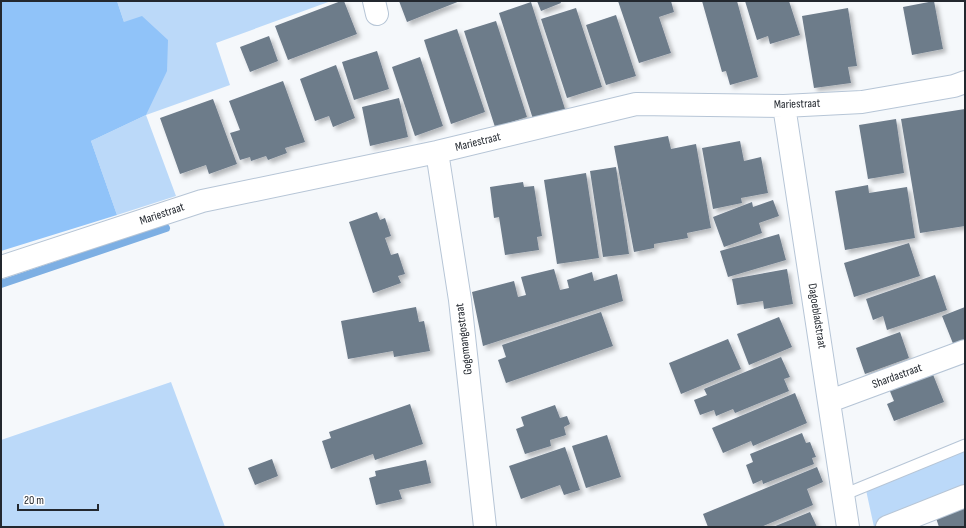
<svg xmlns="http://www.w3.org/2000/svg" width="966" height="528" viewBox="0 0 966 528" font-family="'Sofia Sans Condensed',sans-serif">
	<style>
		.green { fill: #bbd9f9 }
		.forest { fill: #90c3f9 }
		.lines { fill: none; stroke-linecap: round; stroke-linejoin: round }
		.stream { stroke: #7dafe3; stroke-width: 8 }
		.building { fill: #6d7b8a; filter: url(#shadow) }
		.lane-casing { stroke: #b6c5d6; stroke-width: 13 }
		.street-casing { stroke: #b6c5d6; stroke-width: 24 }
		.lane { stroke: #fff; stroke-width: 11 }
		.street { stroke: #fff; stroke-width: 22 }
		.labels { text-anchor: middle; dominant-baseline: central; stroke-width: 4; stroke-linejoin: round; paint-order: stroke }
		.street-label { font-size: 12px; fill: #23282f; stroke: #fff }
	</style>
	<defs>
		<filter id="shadow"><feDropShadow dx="3.5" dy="3.5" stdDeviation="2" flood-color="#0004"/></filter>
	</defs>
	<rect width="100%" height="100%" fill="#f5f8fb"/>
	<path class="green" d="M117,1H331L216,43L230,85L146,115L176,196L117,215L91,141L146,115L124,22Z
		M171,382L225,527H1V440Z
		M965,450V490L874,527L866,490Z"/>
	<path class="forest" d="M1,1H117L124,22L142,16L168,40L167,71L146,115L91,141L117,215L1,251Z"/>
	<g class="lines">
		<path class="stream" d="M1,284L166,228"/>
	</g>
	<path class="building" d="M341,1H344L357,34L288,60L275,26Z
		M399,1H460L407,22Z
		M537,1H560L561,3L541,11Z
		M618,1H671L674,12L659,17L671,53L639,63Z
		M702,1H737L758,77L730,85L726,71L722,72Z
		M745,1H789L800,35L770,44L768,36L757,40Z
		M934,1L943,49L912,55L903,7Z
		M531,2L565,109L533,119L499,13Z
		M576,8L602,87L567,98L541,19Z
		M848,8L857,66L848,67L851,83L814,88L802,16Z
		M616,15L636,76L606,85L586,25Z
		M496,21L527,117L495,127L464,31Z
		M457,29L485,112L451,124L424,40Z
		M269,36L278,61L250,72L240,47Z
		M377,51L389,89L354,100L342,62Z
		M420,57L443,126L415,136L392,67Z
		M336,65L355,118L333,127L329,116L315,121L300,79Z
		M283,81L305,142L285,148L287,153L268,160L266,156L251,161L250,157L240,160L230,133L240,130L229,101Z
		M399,98L408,137L370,146L362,107Z
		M213,99L237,164L209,174L206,165L180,174L160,118Z
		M965,109V226L920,233L901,119Z
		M896,119L904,173L868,179L859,125Z
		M668,136L671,149L696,144L711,228L687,233L688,238L654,244V248L634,252L614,146Z
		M740,141L744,161L761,157L768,193L741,198L742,203L713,209L702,148Z
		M616,167L629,254L603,257L590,171Z
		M586,173L599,258L557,264L544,180Z
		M523,182L524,187L534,186L542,236L537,237L539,250L505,255L499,217L494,218L490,187Z
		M868,185L869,193L907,187L915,238L845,250L835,191Z
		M773,200L779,216L759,223L762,233L724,247L713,217L752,202L753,207Z
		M377,212L380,220L385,218L391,236L385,238L391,255L398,253L405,274L398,276L401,283L373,293L349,222Z
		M779,234L786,260L728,277L720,251Z
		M909,243L920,276L854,297L844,263Z
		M554,269L560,290L569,288L567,280L592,272L594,281L617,274L623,301L483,346L472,292L514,281L518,297L526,295L521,277Z
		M787,269L793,304L764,309L763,301L737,305L732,279Z
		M935,275L947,310L887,330L883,316L873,320L866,299Z
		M416,307L419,322L424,321L430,351L394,357L393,351L348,359L341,321Z
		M965,307V342L954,346L942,316Z
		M601,312L613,346L506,383L498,360L506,357L502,345Z
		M779,317L792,347L749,365L737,334Z
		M900,332L909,358L865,374L856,348Z
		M728,339L741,369L681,394L669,363Z
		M781,357L790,377L784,379L789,391L735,413L733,409L716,416L714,410L700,415L694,400L707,395L704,389Z
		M932,372L944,402L894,421L887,404L894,401L889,389Z
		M795,393L807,423L753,446L751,441L723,453L712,428Z
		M410,404L423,444L375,460L373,454L331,469L322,441L331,438L329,432Z
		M555,405L560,418L567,416L570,424L564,427L566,435L550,440L551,446L525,454L516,429L524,426L521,417Z
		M802,433L806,443L810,442L816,457L812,458L814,464L763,484L762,480L753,484L746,465L753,462L750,454Z
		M607,435L621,477L586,488L572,446Z
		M565,447L580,490L564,495L560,485L521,499L509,466Z
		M272,459L278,476L255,485L248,468Z
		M426,460L431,483L399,490L402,499L376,505L369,478L376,476L375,471Z
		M817,467L823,482L807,489L813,505L761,527H708L703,514Z
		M964,506L965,527H939L936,518Z
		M810,512L817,527H773Z"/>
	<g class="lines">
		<defs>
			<path id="lane" d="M843,495L965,445"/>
			<path id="street" d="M374,1L377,14
				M784,106L848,527
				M437,152L460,300L485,527
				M1,267L202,201L437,152L636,104L784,106L862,102L954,86L965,82
				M830,401L965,351
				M887,527L965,496"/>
		</defs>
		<use href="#lane" class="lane-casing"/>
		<use href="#street" class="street-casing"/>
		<use href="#lane" class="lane"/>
		<use href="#street" class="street"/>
	</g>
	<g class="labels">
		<g class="street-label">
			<text transform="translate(797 104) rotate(-2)">Mariestraat</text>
			<text transform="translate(478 142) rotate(-14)">Mariestraat</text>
			<text transform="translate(162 214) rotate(-19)">Mariestraat</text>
			<text transform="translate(817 316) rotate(81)">Dagoebladstraat</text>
			<text transform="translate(464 339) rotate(-97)">Gogomangostraat</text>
			<text transform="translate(897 376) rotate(-20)">Shardastraat</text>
		</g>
	</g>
	<rect width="966" height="528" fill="none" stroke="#23282f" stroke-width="4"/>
	<path d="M18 504v6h80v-6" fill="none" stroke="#23282f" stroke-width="2"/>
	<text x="24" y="504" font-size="12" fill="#23282f" stroke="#ffffff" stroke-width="3" paint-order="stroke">20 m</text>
</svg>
